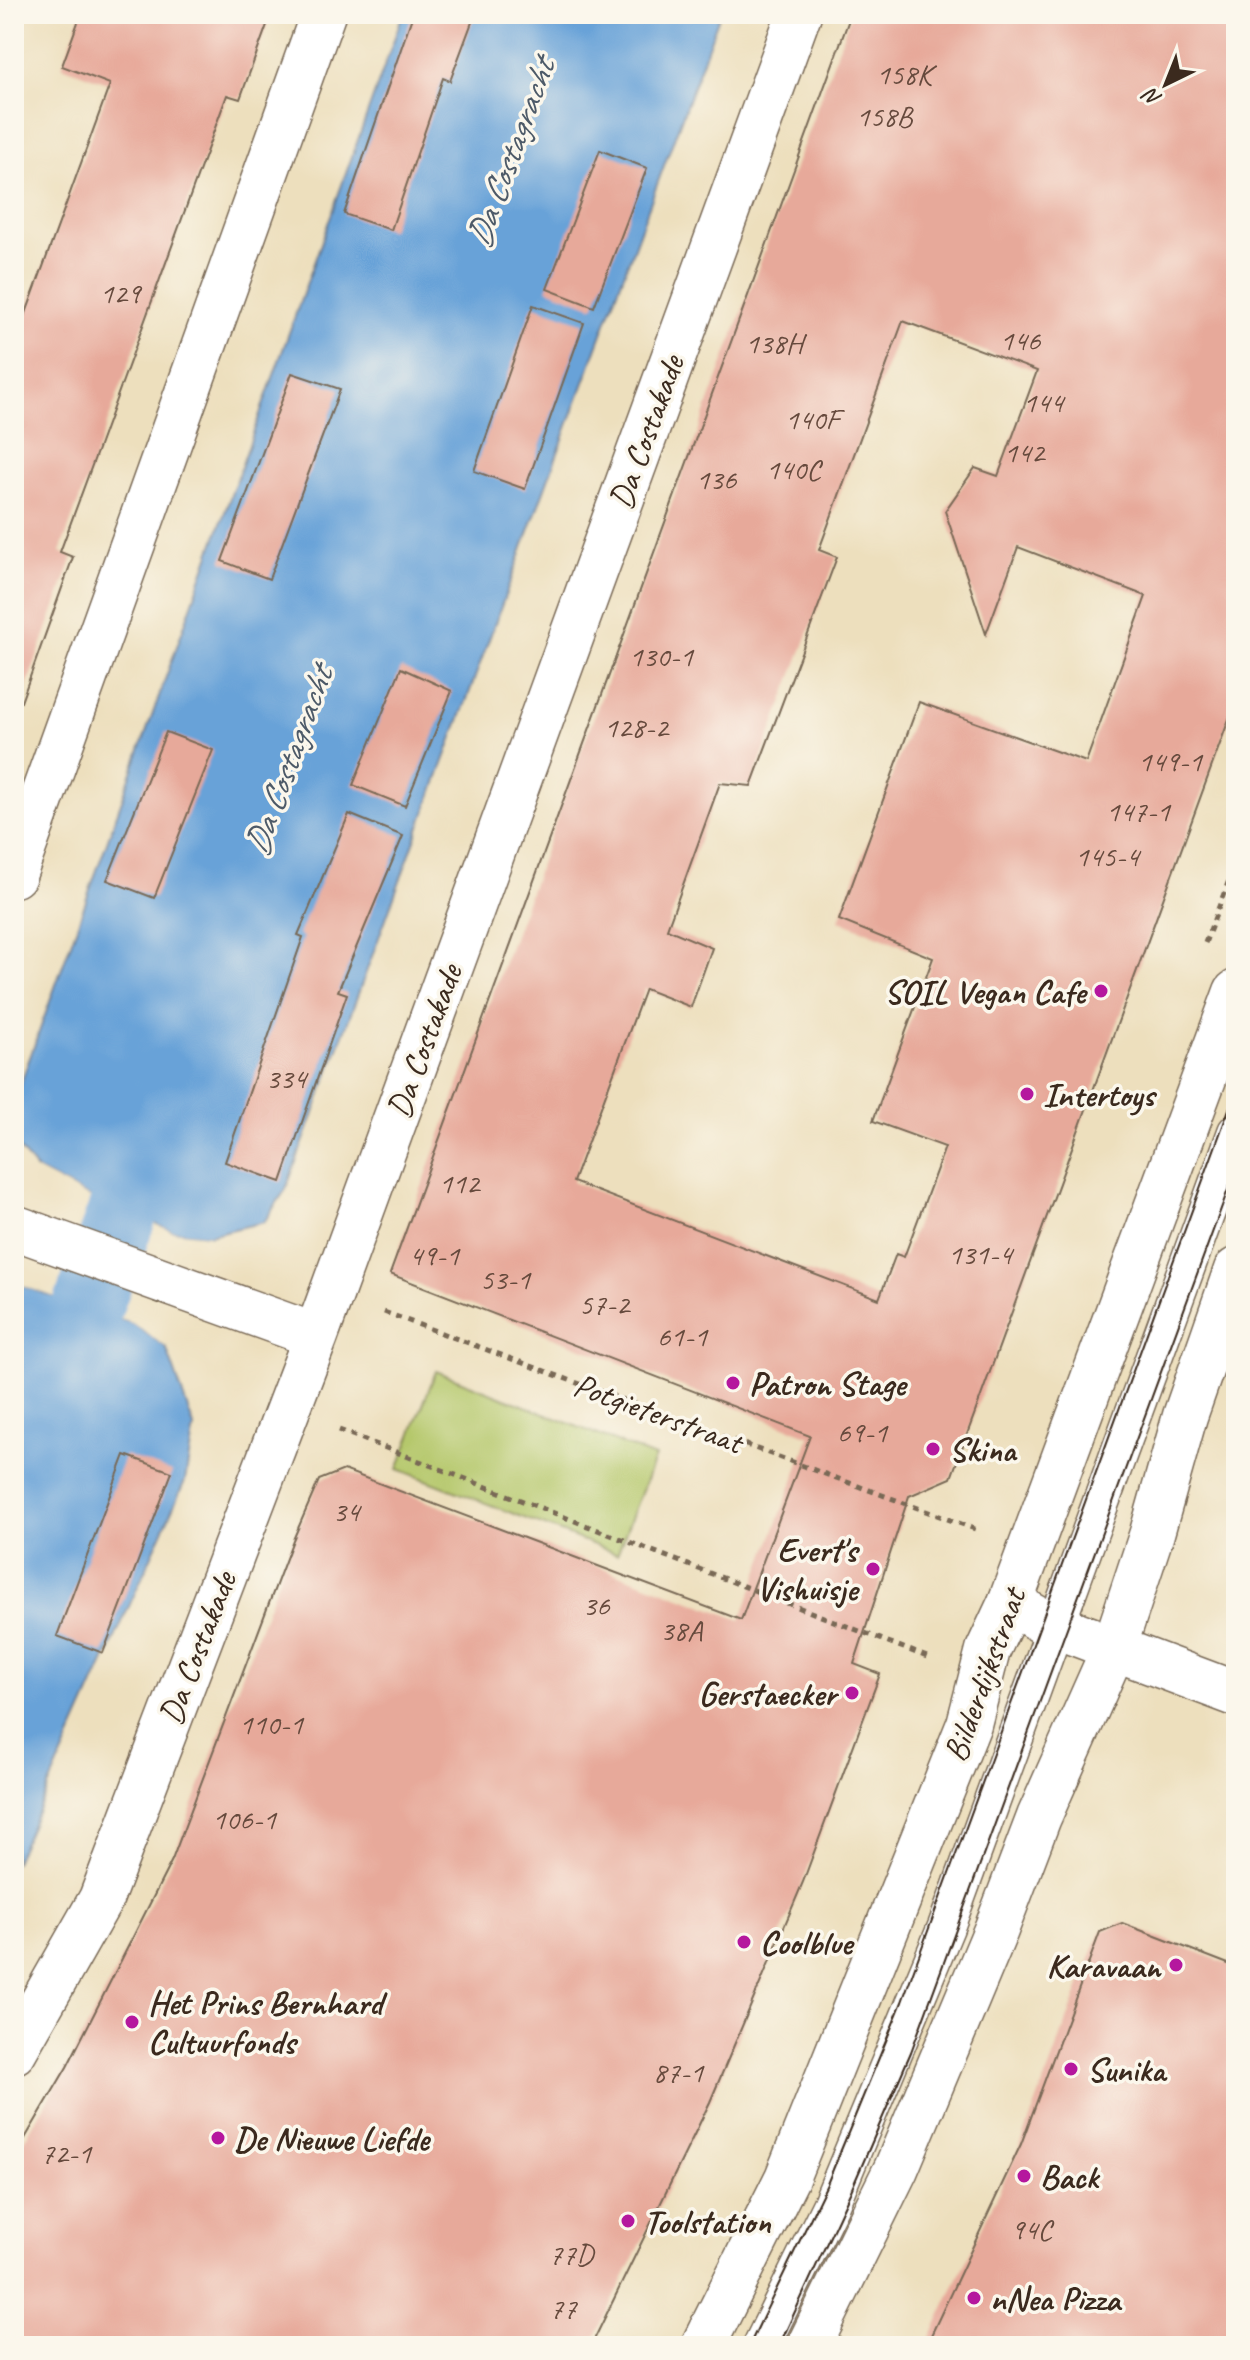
<svg xmlns="http://www.w3.org/2000/svg" width="1250" height="2360" viewBox="0 0 1250 2360" font-family="Caveat,sans-serif">
	<style>
		.green { fill: #b5c86c; stroke: #787945; stroke-width: 2 }
		.water { fill: #68a2d8; stroke: #52667b; stroke-width: 2 }
		.pier { fill: #eddfbd }
		.lines { fill: none; stroke-linecap: round; stroke-linejoin: round }
		.canal { stroke: #68a2d8; stroke-width: 70 }
		.building { fill: #e7a99a; fill-rule: evenodd }
		.lane-casing { stroke: #796956; stroke-width: 39 }
		.street-casing { stroke: #796956; stroke-width: 47 }
		.secondary-casing { stroke: #796956; stroke-width: 47 }
		.path { stroke: #796956; stroke-width: 5; stroke-dasharray: 6 6; stroke-linecap: butt }
		.lane { stroke: #fff; stroke-width: 36 }
		.street { stroke: #fff; stroke-width: 44 }
		.secondary { stroke: #fff; stroke-width: 44 }
		.tram { stroke: #3b2a1e; stroke-width: 2 }
		.poi-dot { fill: #b5179e; stroke: #fbf7ec; stroke-width: 3 }
		.labels { text-anchor: middle; dominant-baseline: central; stroke-width: 7; stroke-linejoin: round; paint-order: stroke }
		.number-label { font-size: 30px; fill: #664a3d }
		.street-label { font-size: 34px; fill: #3b2a1e; stroke: #fbf7ec }
		.poi-label { font-size: 34px; font-weight: bold; fill: #3b2a1e; stroke: #fbf7ec; text-anchor: start }
		.water-label { font-size: 36px; font-style: italic; fill: #4d5a68; stroke: #fbf7ec }
	</style>
	<rect width="100%" height="100%" fill="#fbf7ec"/>
	<filter id="ink" filterUnits="userSpaceOnUse"><feTurbulence type="fractalNoise" baseFrequency=".0125" numOctaves="2"/><feDisplacementMap in="SourceGraphic" scale="16" xChannelSelector="R" yChannelSelector="G"/><feConvolveMatrix kernelMatrix="1 2 1 2 8 2 1 2 1" color-interpolation-filters="sRGB"/></filter>
	<filter id="wash" filterUnits="userSpaceOnUse"><feTurbulence type="fractalNoise" baseFrequency=".006" numOctaves="4" result="noise"/><feDisplacementMap in="SourceGraphic" scale="32" xChannelSelector="R" yChannelSelector="G"/><feGaussianBlur stdDeviation="1.8" result="paint"/><feColorMatrix in="noise" values="0 0 0 0 0 0 0 0 0 0 0 0 0 0 0 0 0 1.4 0 .05"/><feComposite in="paint" operator="in"/></filter>
	<g filter="url(#wash)">
		<rect width="100%" height="100%" fill="#eddfbd"/>
		<path class="green" d="M436,1371L655,1457L617,1554L398,1469Z"/>
		<path class="water" d="M403,14H720L286,1189L264,1222L209,1235L172,1231L84,1195L36,1170L14,1142V1102Z
			M14,1283L132,1323L166,1347L194,1427L185,1481L14,1864Z"/>
		<path class="pier" d="M36,1170L84,1195L172,1231L209,1235L208,1239L171,1234L82,1199L35,1174Z
			M14,1279L134,1319L167,1343L166,1347L132,1323L14,1283Z"/>
		<g class="lines">
			<path class="canal" d="M14,1509L156,1120"/>
		</g>
		<g id="blocks">
			<path class="building" d="M81,14H271L240,99L227,95L98,449L60,552L73,557L21,702L14,700V346L110,84L62,66Z
				M413,14H475L450,81L443,78L391,230L344,214Z
				M851,14H1236V700L951,1478L909,1496L854,1664L880,1674L803,1882L710,2102L591,2346H14V2157L67,2067L172,1860L293,1540L319,1480L344,1470L741,1620L810,1436L390,1274ZM903,321L1037,371L998,476L975,468L945,511L986,634L1018,547L1146,596L1086,762L919,702L839,920L933,958L873,1121L945,1147L904,1257L896,1254L879,1299L573,1182L645,989L691,1007L712,948L667,929L720,783L751,786L837,557L819,550Z
				M600,150L647,168L594,307L547,289Z
				M533,305L584,323L525,489L474,471Z
				M292,373L340,389L269,579L222,561Z
				M401,668L452,691L405,806L353,785Z
				M166,732L213,750L154,898L107,880Z
				M349,814L403,836L338,991L347,994L281,1182L225,1162L303,937L298,935Z
				M125,1455L172,1472L103,1653L57,1636Z
				M1122,1923L1236,1967V2346H926L1021,2144L1100,1932Z"/>
		</g>
	</g>
	<g filter="url(#ink)">
		<use href="#blocks" fill-opacity="0" stroke="#796956" stroke-width="2"/>
		<g class="lines">
			<defs>
				<path id="lane" d="M761,2346L830,2206L946,1927L1236,1132"/>
				<path id="street" d="M14,875L323,14
					M14,1227L316,1336
					M1010,1603L1042,1621L1236,1694
					M14,2052L101,1899L316,1336L799,14"/>
				<path id="secondary" d="M703,2346L787,2178L969,1724L988,1650L1010,1603L1236,992
					M809,2346L896,2169L996,1930L1039,1817L1114,1648L1152,1533L1185,1416L1236,1270"/>
			</defs>
			<use href="#lane" class="lane-casing"/>
			<use href="#street" class="street-casing"/>
			<use href="#secondary" class="secondary-casing"/>
			<path class="path" d="M1205,943L1236,862
				M384,1312L975,1529
				M339,1430L927,1657"/>
			<use href="#lane" class="lane"/>
			<use href="#street" class="street"/>
			<use href="#secondary" class="secondary"/>
			<path class="tram" d="M749,2346L827,2184L902,2002L1236,1090
				M779,2346L850,2193L911,2052L1236,1168"/>
		</g>
	</g>
	<g class="poi-dot">
		<circle cx="1101" cy="991" r="8"/>
		<circle cx="1027" cy="1094" r="8"/>
		<circle cx="733" cy="1383" r="8"/>
		<circle cx="933" cy="1449" r="8"/>
		<circle cx="873" cy="1569" r="8"/>
		<circle cx="852" cy="1693" r="8"/>
		<circle cx="744" cy="1942" r="8"/>
		<circle cx="1176" cy="1965" r="8"/>
		<circle cx="132" cy="2022" r="8"/>
		<circle cx="1071" cy="2069" r="8"/>
		<circle cx="218" cy="2138" r="8"/>
		<circle cx="1024" cy="2176" r="8"/>
		<circle cx="628" cy="2221" r="8"/>
		<circle cx="974" cy="2298" r="8"/>
	</g>
	<g class="labels">
		<g class="number-label">
			<text x="904" y="74">158K</text>
			<text x="884" y="116">158B</text>
			<text x="120" y="293">129</text>
			<text x="1020" y="340">146</text>
			<text x="774" y="343">138H</text>
			<text x="1043" y="402">144</text>
			<text x="812" y="419">140F</text>
			<text x="1024" y="452">142</text>
			<text x="793" y="469">140C</text>
			<text x="716" y="479">136</text>
			<text x="661" y="656">130-1</text>
			<text x="636" y="727">128-2</text>
			<text x="1170" y="761">149-1</text>
			<text x="1138" y="811">147-1</text>
			<text x="1107" y="856">145-4</text>
			<text x="286" y="1078">334</text>
			<text x="459" y="1183">112</text>
			<text x="980" y="1254">131-4</text>
			<text x="434" y="1255">49-1</text>
			<text x="505" y="1279">53-1</text>
			<text x="604" y="1304">57-2</text>
			<text x="682" y="1336">61-1</text>
			<text x="862" y="1432">69-1</text>
			<text x="346" y="1511">34</text>
			<text x="596" y="1605">36</text>
			<text x="681" y="1630">38A</text>
			<text x="271" y="1724">110-1</text>
			<text x="244" y="1819">106-1</text>
			<text x="678" y="2072">87-1</text>
			<text x="66" y="2153">72-1</text>
			<text x="1031" y="2229">94C</text>
			<text x="571" y="2254">77D</text>
			<text x="563" y="2308">77</text>
		</g>
		<g class="street-label">
			<text transform="translate(646 432) rotate(-70)">Da Costakade</text>
			<text transform="translate(424 1041) rotate(-70)">Da Costakade</text>
			<text transform="translate(658 1413) rotate(20)">Potgieterstraat</text>
			<text transform="translate(197 1648) rotate(-69)">Da Costakade</text>
			<text transform="translate(984 1675) rotate(-70)">Bilderdijkstraat</text>
		</g>
		<g class="poi-label">
			<text x="1085" y="991" text-anchor="end">SOIL Vegan Cafe</text>
			<text x="1043" y="1094">Intertoys</text>
			<text x="749" y="1383">Patron Stage</text>
			<text x="949" y="1449">Skina</text>
			<text x="857" y="1549" text-anchor="end">Evert's<tspan x="857" dy="39">Vishuisje</tspan></text>
			<text x="836" y="1693" text-anchor="end">Gerstaecker</text>
			<text x="760" y="1942">Coolblue</text>
			<text x="1160" y="1965" text-anchor="end">Karavaan</text>
			<text x="148" y="2002">Het Prins Bernhard<tspan x="148" dy="39">Cultuurfonds</tspan></text>
			<text x="1087" y="2069">Sunika</text>
			<text x="234" y="2138">De Nieuwe Liefde</text>
			<text x="1040" y="2176">Back</text>
			<text x="644" y="2221">Toolstation</text>
			<text x="990" y="2298">nNea Pizza</text>
		</g>
		<g class="water-label">
			<text transform="translate(510 153) rotate(-70)">Da Costagracht</text>
			<text transform="translate(288 761) rotate(-70)">Da Costagracht</text>
		</g>
	</g>
	<rect width="1250" height="2360" fill="none" stroke="#fbf7ec" stroke-width="48"/>
	<g transform="translate(1166 84) rotate(223)" stroke="#fbf7ec" stroke-width="6" paint-order="stroke">
	<path d="M0-6L14 30L0 20L-14 30Z" fill="#3b2a1e"/>
	<text y="-12" font-size="22" font-weight="bold" text-anchor="middle" fill="#3b2a1e">N</text>
	</g>
</svg>
